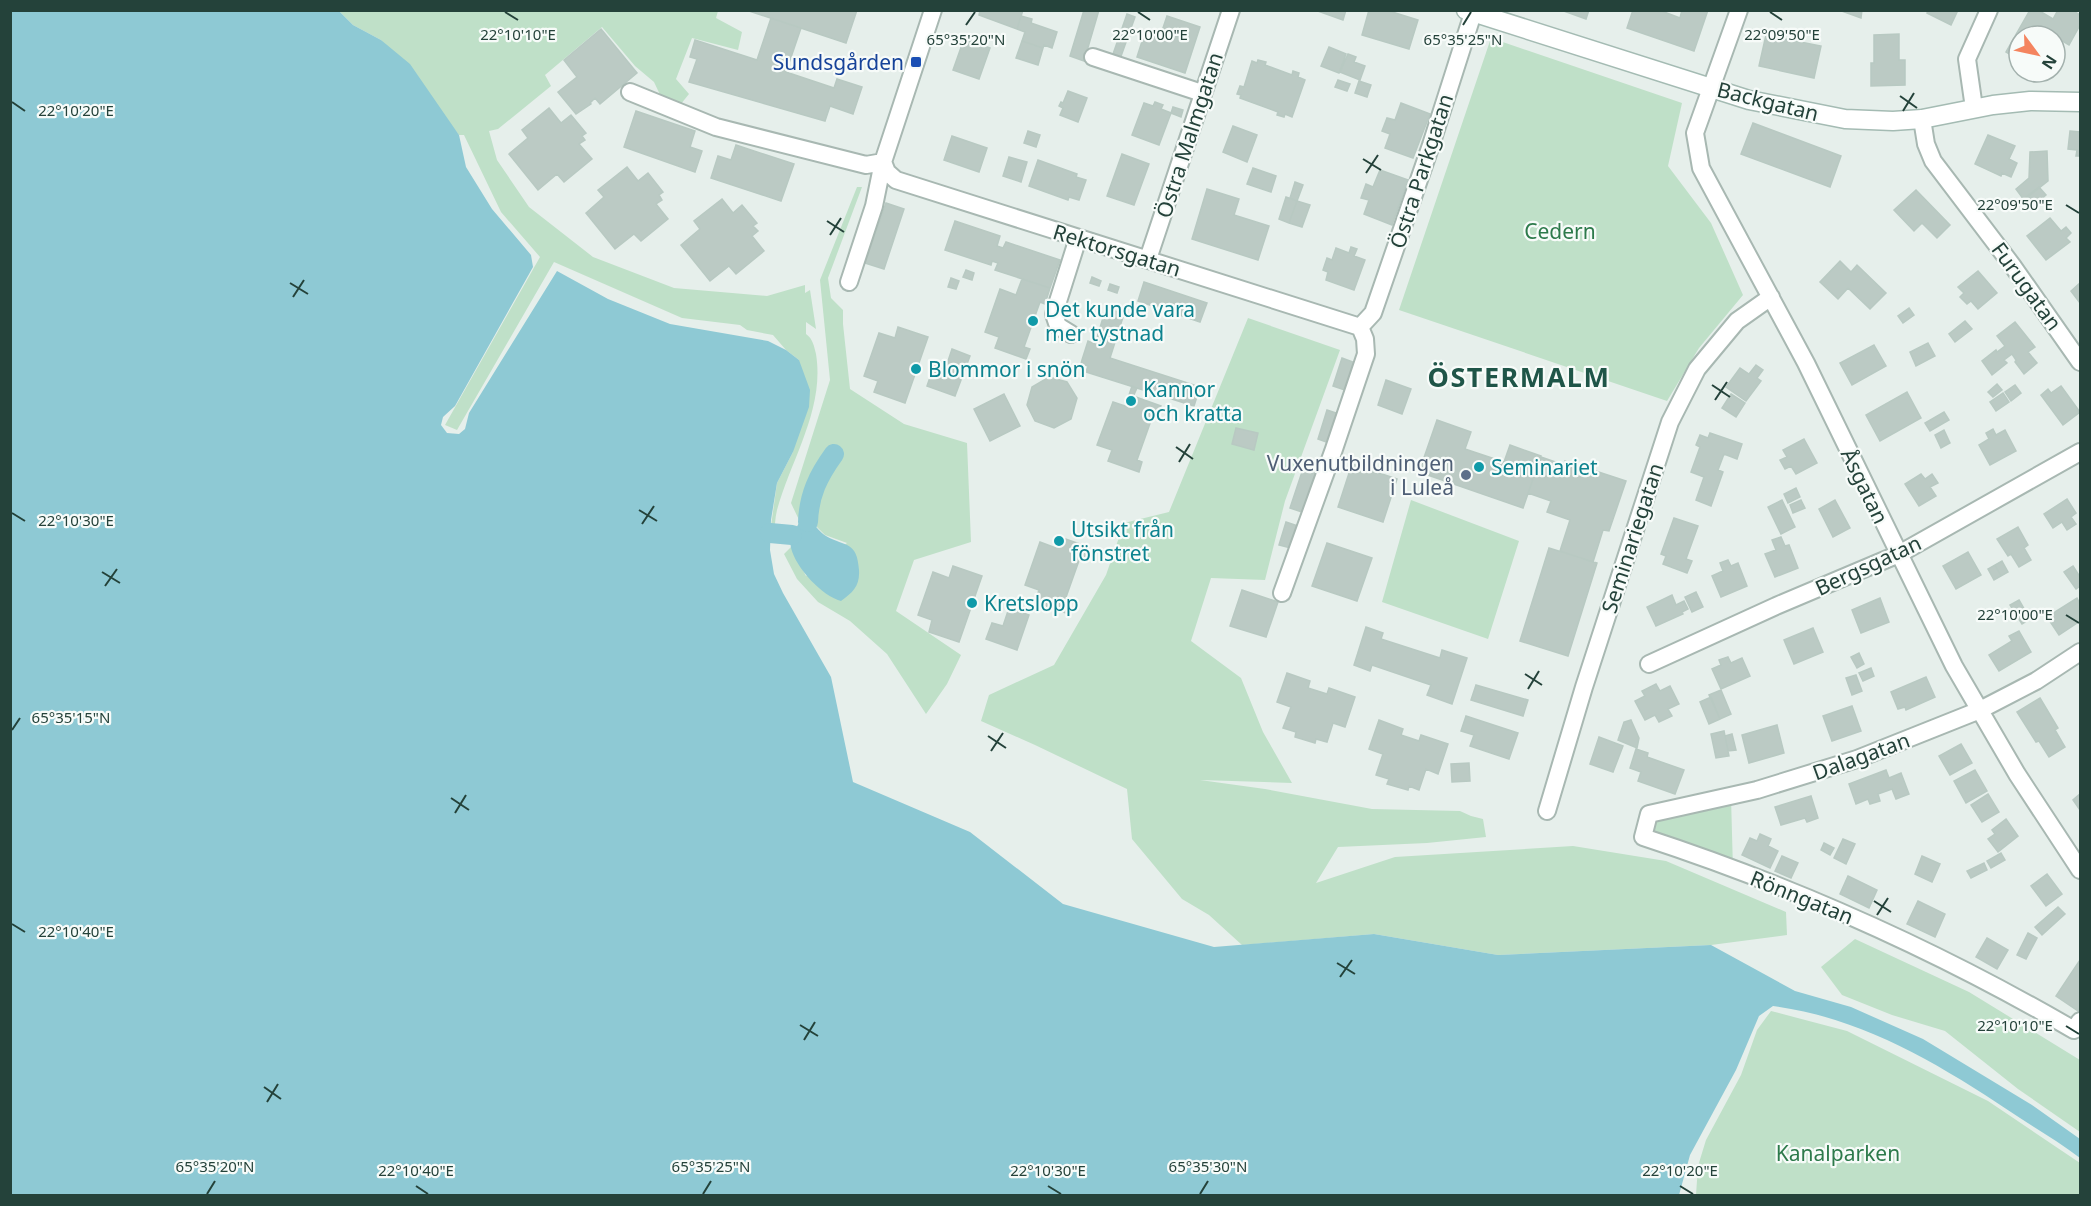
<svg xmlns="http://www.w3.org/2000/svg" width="2091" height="1206" viewBox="0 0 2091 1206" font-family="'Noto Sans',sans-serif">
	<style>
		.green { fill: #bfe0c8 }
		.water { fill: #8ec9d4 }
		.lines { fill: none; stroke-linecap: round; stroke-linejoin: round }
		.canal { stroke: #8ec9d4; stroke-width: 20 }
		.building { fill: #bbcac4; stroke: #b8c9c2; stroke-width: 1.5 }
		.street-casing { stroke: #a8b8b2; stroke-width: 20 }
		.secondary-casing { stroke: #a4bbb3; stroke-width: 21 }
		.street { stroke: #fff; stroke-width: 16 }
		.secondary { stroke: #fff; stroke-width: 18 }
		.ticks { fill: none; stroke: #24423a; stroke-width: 2 }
		.transit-dot { fill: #1a4fb4; stroke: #f7fbf9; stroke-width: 2 }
		.culture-dot { fill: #0f9aa8; stroke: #f7fbf9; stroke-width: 2 }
		.service-dot { fill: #5c6f8a; stroke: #f7fbf9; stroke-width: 2 }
		.labels { text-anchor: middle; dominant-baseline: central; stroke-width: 4.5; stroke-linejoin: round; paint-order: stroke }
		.transit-label { font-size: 21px; fill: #164399; stroke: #f7fbf9; text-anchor: end }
		.street-label { font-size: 21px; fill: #24423a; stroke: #f7fbf9 }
		.park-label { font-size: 21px; fill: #2d7a4b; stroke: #f7fbf9 }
		.culture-label { font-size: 21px; fill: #0d838f; stroke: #f7fbf9; text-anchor: start }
		.service-label { font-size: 21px; fill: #4e5e75; stroke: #f7fbf9; text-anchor: end }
		.district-label { font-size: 27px; font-weight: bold; letter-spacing: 1.5px; fill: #1f5548; stroke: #f7fbf9 }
		.ticks-label { font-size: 15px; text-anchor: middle; fill: #24423a; stroke: #f7fbf9; stroke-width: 4.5; stroke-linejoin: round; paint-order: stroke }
	</style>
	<rect width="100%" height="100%" fill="#e6efeb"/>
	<path class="green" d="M339,11H718L716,18L742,32L738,50L692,38L676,79L689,94L676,110L663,101L654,82L635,66L602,27L545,75L551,86L498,129L489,131L497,160L529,207L593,257L674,288L767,296L805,285V293L810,290L816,329L806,322V334C813,339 814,346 816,354C825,409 791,459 777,510C775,518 775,526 774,533H770L777,483L793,452L799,360L786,350L773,335L747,330L740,325L682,318L554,262L457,430L445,425L540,257L501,212L464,135H459L381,40L353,25Z
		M1491,38L1682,103L1668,166L1711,223L1743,295L1699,348L1667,401L1399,310Z
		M857,187H862L828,278L831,298L843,310V324L850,389L904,424L967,443L971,542L914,560L896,611L961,655L947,684L926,714L887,654L850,621L818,602L797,579L784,554L791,547L806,576L847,543L825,535L812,522H800L791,503L830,380L820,280Z
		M1248,318L1340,350L1285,501L1265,580L1211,578L1191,641L1241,678L1263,732L1292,783L1200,780L1265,789L1372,809L1460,811L1471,816L1483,819L1486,837L1427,843L1338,847L1316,883L1395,857L1573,846L1666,861L1786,912L1787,935L1711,945L1498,955L1374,934L1242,945L1209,915L1182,899L1132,839L1127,789L1035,745L981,721L989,695L1054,665L1106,575L1124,523L1169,512Z
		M1411,500L1519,541L1488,639L1382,602Z
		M1731,797L1733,870L1644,836L1647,823Z
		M1855,939L1969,992L2080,1060V1132L2018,1089L1945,1031L1892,1015L1842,995L1821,967Z
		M1771,1011L1847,1031L1988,1101L2080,1163V1195H1696L1698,1166L1706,1140L1741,1075L1757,1030Z"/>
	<path class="water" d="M10,11H339L353,25L381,40L410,64L459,135L466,167L492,209L531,255L533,267L455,406L443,417L441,425L447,433L459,434L465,429L469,413L557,271L608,299L670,324L768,341L786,350L799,360L810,390L809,407L793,452L777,483L771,520L770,550L774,574L783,593L831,677L853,782L970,832L1063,904L1214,947L1374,934L1498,955L1711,945L1795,991L1851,1007L1923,1039L2032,1105L2080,1139V1158C2061,1143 2040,1131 2020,1118C1944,1067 1865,1018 1773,1006L1759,1016L1736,1070L1690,1155L1679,1195H11Z
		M800,522H812C816,527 821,533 826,536C846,547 857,541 859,570C860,586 853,592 841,601C822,596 796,568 791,548C789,539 795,529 800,522Z"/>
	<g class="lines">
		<path class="canal" d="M808,522C809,495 818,476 834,454
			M770,533L792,535"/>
	</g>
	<path class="building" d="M746,10H857L846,43Z
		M980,10H1023L1017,29L979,15Z
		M1084,10H1099L1084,61L1070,56Z
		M1315,10H1346L1343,20Z
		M1369,10H1386L1418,20L1409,49L1362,35Z
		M1561,10H1589L1586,19Z
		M1633,10H1659L1680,18L1682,10H1708L1694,51L1627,28Z
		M1839,10H1862L1861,18Z
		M1928,10H1958L1951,25L1927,13Z
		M2030,10H2038L2053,19L2058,10H2072L2080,15V25L2069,45L2051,34L2050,36H2019V60L2006,52Z
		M1127,14L1135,17L1120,59L1112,57Z
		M1021,16L1032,19L1031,23L1057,32L1052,48L1044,45L1043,48L1022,41L1025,32L1017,29Z
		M1167,16L1200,27L1185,73L1137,57L1145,32L1160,37Z
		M771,18L801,28L786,72L834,88L837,79L862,87L853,114L830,106L825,121L689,82L697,59L690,57L695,40L757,60Z
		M601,29L637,73L600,104L595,98L590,103L591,104L576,114L558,92L577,77L564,60Z
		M1899,34V60H1905V85L1871,86V63H1874V35Z
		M1766,35L1821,46L1814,78L1759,66Z
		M964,39L990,48L979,79L953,70Z
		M1022,41L1043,48L1038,65L1016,58Z
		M1329,47L1346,54L1339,73L1321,66Z
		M1348,54L1356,57L1354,62L1365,66L1360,80L1340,72Z
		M1258,60L1266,62L1265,65L1292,75L1293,71L1299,73L1298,77L1305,80L1292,117L1285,114L1284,117L1277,115L1278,112L1240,98L1241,95L1237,94L1240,86L1244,87L1252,61L1257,63Z
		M1338,80L1350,84L1347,91L1335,87Z
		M1359,81L1371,85L1367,97L1355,93Z
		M1068,91L1087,98L1078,122L1060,115L1063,108L1059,106L1061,102L1063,103Z
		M1155,102L1163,105L1161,109L1171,113L1159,145L1132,135L1144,103L1153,106Z
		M1401,103L1430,114L1413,158L1385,148L1390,134L1382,131L1387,118L1395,120Z
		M1173,107L1183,110L1181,117L1171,113Z
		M549,108L561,123L571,115L586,133L582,136L585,140L579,144L592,159L564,182L557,174L538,190L509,154L528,138L522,130Z
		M636,111L695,131L690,147L702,151L695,172L624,147Z
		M1753,123L1841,156L1830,187L1741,154Z
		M1233,126L1257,135L1247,162L1223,152Z
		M1028,131L1040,135L1036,147L1024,143Z
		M2070,131L2080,132V156H2076L2077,150L2068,149Z
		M1988,135L2015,146L2009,159L2017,163L2011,177L2002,173L2001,176L1975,164Z
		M952,136L987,148L979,172L944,160Z
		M736,145L794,164L781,201L711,178L718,156L731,160Z
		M2047,151L2048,181L2024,200L2016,189L2029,178L2030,152Z
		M1122,154L1149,164L1134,205L1107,196Z
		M1009,157L1027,162L1021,182L1003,176Z
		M1038,160L1077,174L1076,177L1086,180L1079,200L1069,197L1068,200L1029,186Z
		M627,167L638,181L648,173L663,192L659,195L662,200L656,204L668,219L641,241L634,234L615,249L586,213L604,197L598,190Z
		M1253,168L1276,176L1271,192L1247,184Z
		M1380,170L1408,180L1392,225L1364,214L1369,200L1361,198L1366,184L1373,187Z
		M1295,182L1303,185L1297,201L1290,198Z
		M2039,187L2046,195L2033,206L2026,197Z
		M1207,189L1239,199L1234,215L1269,226L1258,260L1192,239Z
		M1916,190L1950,225L1937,238L1922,223L1914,231L1894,210Z
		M1286,197L1297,201L1289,223L1279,219Z
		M722,199L733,213L742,205L757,223L753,226L758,231L752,236L764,251L736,274L729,266L710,281L681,245L700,229L694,221Z
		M1297,201L1310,205L1302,227L1289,223Z
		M886,203L904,209L884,269L865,263Z
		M2050,218L2061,231L2066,227L2071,233L2066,238L2070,242L2046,260L2027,236Z
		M955,221L1000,236L997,246L1003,248L1006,242L1060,260L1050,288L995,270L998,263L992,261L991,265L945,250Z
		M1351,247L1357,249L1354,256L1365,260L1354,290L1326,280L1328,272L1323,270L1327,258L1332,260L1336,248L1349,253Z
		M1840,261L1851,272L1857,265L1886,293L1870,309L1848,288L1838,299L1820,282Z
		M966,270L974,273L972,280L963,277Z
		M1978,271L1997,293L1978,309L1971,301L1967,304L1960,297L1964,293L1958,287Z
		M1092,277L1101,281L1099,286L1090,283Z
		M951,278L959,281L956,289L948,287Z
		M1022,279L1050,288L1045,304L1040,302L1024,347L1030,349L1026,359L995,348L999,337L985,332L1000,289L1016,295Z
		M1144,282L1207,303L1200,322L1138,301Z
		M2080,283V303L2071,291Z
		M1110,284L1119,287L1117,293L1108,290Z
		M1106,308L1124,314L1110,358L1200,387L1194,406L1086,372L1088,366L1081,364L1082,360L1088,341L1095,344Z
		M1909,308L1914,315L1903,323L1898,316Z
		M1965,321L1972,329L1955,342L1949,334Z
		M2015,322L2035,347L2028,352L2037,363L2024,374L2015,362L2016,360L2012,354L2004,360L2007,363L1992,375L1982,361L1996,350L1997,352L2005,346L1997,336Z
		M898,327L928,337L905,403L874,392L878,381L864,376L879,333L895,338Z
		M1928,343L1935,356L1916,366L1910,352Z
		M1874,345L1886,366L1852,385L1840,363Z
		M952,349L970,356L955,396L927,386L936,360L947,364Z
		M1342,358L1358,364L1348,391L1333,386Z
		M1756,365L1763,370L1757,378L1761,381L1746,401L1726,387L1740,368L1749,374Z
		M1049,377L1067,382L1077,398L1071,419L1054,428L1035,421L1027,405L1032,387Z
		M1386,380L1411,389L1402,414L1378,405Z
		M1997,384L2002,390L1993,397L1988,392Z
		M2015,385L2021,393L2011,401L2005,392Z
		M1132,386L1137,388L1132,399L1128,398Z
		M2061,386L2080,412L2063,425L2041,395L2048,389L2051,393Z
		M1907,392L1921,418L1880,441L1866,415Z
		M2003,393L2009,402L1996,411L1990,402Z
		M1004,394L1020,426L990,441L974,409Z
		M1731,394L1745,403L1736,417L1722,408Z
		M1133,396L1161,406L1157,416L1153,415L1137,460L1142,462L1139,472L1108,461L1112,450L1097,445L1113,402L1128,407Z
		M1327,410L1342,415L1332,444L1318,439Z
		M1944,412L1949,420L1930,431L1925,423Z
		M1437,420L1471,432L1465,449L1504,462L1510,445L1541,456L1523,508L1419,472Z
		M1236,428L1258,433L1254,450L1232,444Z
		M1993,429L1996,435L2005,430L2016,451L1990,465L1979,445L1989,439L1986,433Z
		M1944,430L1950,443L1941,448L1935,435Z
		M1710,433L1742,444L1737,459L1724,454L1718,470L1723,472L1711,506L1696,500L1704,477L1691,472L1700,447L1696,445L1700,435L1708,438Z
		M1804,439L1817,463L1796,474L1791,466L1785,469L1780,460L1787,457L1783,450Z
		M1541,457L1564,465L1565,461L1626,481L1609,531L1603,530L1593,562L1560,551L1570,520L1547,512L1551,501L1528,493Z
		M1352,464L1397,479L1383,522L1338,507Z
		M1303,469L1321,474L1308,514L1290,508Z
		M1921,474L1925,479L1932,474L1938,483L1930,487L1936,496L1919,506L1905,484Z
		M1796,488L1800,497L1788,503L1784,494Z
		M2067,499L2076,513L2071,517L2076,524L2067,530L2062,522L2053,528L2044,514Z
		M1782,500L1795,527L1781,534L1768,507Z
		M1801,500L1805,508L1793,513L1790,505Z
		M1835,500L1850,528L1833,537L1819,509Z
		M1674,518L1698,526L1686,559L1692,561L1687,573L1663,564L1666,556L1661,554Z
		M1286,522L1301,527L1295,549L1279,545Z
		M2018,527L2028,545L2024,548L2031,560L2019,567L2011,554L2008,556L1997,539Z
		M1060,537L1088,547L1085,557L1081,555L1065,600L1070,602L1066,613L1035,602L1039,590L1025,585L1040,542L1056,548Z
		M1781,537L1785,546L1789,545L1798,568L1775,577L1765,554L1776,550L1772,540Z
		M1327,543L1372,558L1357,601L1312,586Z
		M1549,548L1597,563L1568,656L1520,641Z
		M1968,552L1981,575L1956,589L1943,566Z
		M1728,560L1731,566L1738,563L1747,586L1721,597L1712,576L1723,571L1720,563Z
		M2002,561L2008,572L2001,576L1995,565Z
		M1995,565L2001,576L1994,580L1988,569Z
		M953,566L982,576L959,642L929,632L932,620L918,615L933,572L949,578Z
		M2073,566L2080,577V586L2076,589L2064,572Z
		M1242,590L1278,602L1266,637L1230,626Z
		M1696,592L1703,607L1692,612L1685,597Z
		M1672,595L1676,605L1684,601L1688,609L1682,612L1683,614L1656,626L1647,607Z
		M1880,598L1889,622L1861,633L1852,610Z
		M2077,598L2080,604V621L2059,635L2047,617Z
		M2019,600L2030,619L2022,624L2010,605Z
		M1009,608L1029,615L1017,650L986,639L992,623L1003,626Z
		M1366,627L1383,633L1381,639L1440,658L1442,650L1467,658L1452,704L1427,695L1431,685L1372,665L1370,671L1354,665Z
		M1813,628L1823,652L1794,664L1784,640Z
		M2019,631L2031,652L1999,671L1989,655L2012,641L2009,636Z
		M1859,653L1864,664L1857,668L1851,657Z
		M1728,657L1731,663L1742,658L1750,676L1721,689L1712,669L1721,665L1719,660Z
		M1871,668L1874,676L1863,681L1859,673Z
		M1287,673L1310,681L1308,688L1327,694L1329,688L1355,697L1345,727L1333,723L1327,742L1316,739L1315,743L1295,737L1296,732L1283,728L1291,707L1277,702Z
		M1856,675L1862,691L1852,695L1846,678Z
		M1926,677L1935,697L1906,710L1905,707L1898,709L1891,692Z
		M1656,684L1660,691L1670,686L1679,704L1668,709L1672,716L1659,722L1655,715L1645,720L1635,701L1645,696L1642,691Z
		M1476,685L1528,700L1523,716L1471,700Z
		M1721,690L1731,714L1720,719L1709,695Z
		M1711,697L1720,719L1709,724L1700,702Z
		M2040,698L2058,728L2055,730L2065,747L2049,757L2039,741L2036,742L2017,712Z
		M1852,706L1861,731L1832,741L1823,716Z
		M1466,716L1518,733L1509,759L1470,746L1474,735L1461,731Z
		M1379,720L1403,729L1401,735L1419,741L1421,735L1448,744L1438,774L1426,769L1419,790L1409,786L1408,790L1387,784L1389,779L1376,775L1383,754L1369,749Z
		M1631,720L1639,738L1637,748L1618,740L1624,722Z
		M1777,725L1784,753L1749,763L1742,735Z
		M1724,731L1729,756L1716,758L1711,734Z
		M1732,734L1736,750L1728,751L1725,736Z
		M1599,737L1623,746L1613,772L1590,764Z
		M1961,744L1972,763L1950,775L1939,756Z
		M1636,749L1648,753L1647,757L1684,770L1675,794L1638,781L1641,772L1630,768Z
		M1469,763L1470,781L1452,782L1451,764Z
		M1886,770L1889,778L1901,773L1909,794L1896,799L1892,789L1878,794L1880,801L1870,804L1868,799L1856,804L1849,784Z
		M1975,770L1987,791L1966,803L1954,781Z
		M1988,794L1999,812L1982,822L1971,805Z
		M2080,794V810L2073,800Z
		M1811,796L1818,818L1807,822L1805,818L1781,825L1775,807Z
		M2006,819L2018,836L1998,852L1988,839L1995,834L1992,830Z
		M1760,834L1771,839L1768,846L1778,851L1770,868L1742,855L1750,838L1757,841Z
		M1843,839L1855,844L1846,864L1834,858Z
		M1824,843L1834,848L1830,855L1821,850Z
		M2001,853L2005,860L1991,868L1987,861Z
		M1782,856L1798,863L1791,878L1775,871Z
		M1922,856L1940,864L1932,882L1915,874Z
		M1984,863L1987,870L1971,878L1967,871Z
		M2047,874L2062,894L2046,906L2031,886Z
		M1848,876L1877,890L1869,908L1840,894Z
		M1918,901L1945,914L1935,937L1907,924Z
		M2058,907L2065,914L2042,935L2035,927Z
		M2028,933L2037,938L2026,959L2017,955Z
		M1987,938L2008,950L1997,969L1976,957Z
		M2080,960V1007L2078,1011L2056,996Z"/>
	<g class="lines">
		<defs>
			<path id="street" d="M1739,10L1695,133L1701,168L1806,363L1954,666L2017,774L2080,870
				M1093,57L1202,93
				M630,92L716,127L866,165L883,162
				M1974,108L1967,59L1989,10
				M1922,119L1926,144L1933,161L2012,265L2080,362
				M883,162L887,172L896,180L1360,327
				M1148,259L1231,10
				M849,282L874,206L883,162L933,10
				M1360,327L1373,313L1431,145L1474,10
				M1071,334L1058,326L1054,314L1078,238
				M1282,593L1334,449L1366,354L1365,339L1360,327
				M2080,652L2036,681L1980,710L1857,759L1757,790L1649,814L1643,837C1793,886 1938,951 2074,1030L2080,1021
				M1649,664L1776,606L1899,554L2080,452
				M1547,811L1584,687L1670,422L1697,369L1737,321L1771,297"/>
			<path id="secondary" d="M1466,10L1749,100L1845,119L1893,121L1922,119L1993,105L2030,101L2080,102"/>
		</defs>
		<use href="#street" class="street-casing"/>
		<use href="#secondary" class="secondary-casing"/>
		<use href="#street" class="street"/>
		<use href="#secondary" class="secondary"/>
	</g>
	<path class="ticks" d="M505,12L518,20M1138,12L1150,20M1770,12L1782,20M966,25L975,12M1463,25L1471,12M1900,96L1917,108M12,102L25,111M1903,111L1914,93M1363,159L1381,170M1366,173L1378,155M2066,205L2079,213M827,221L844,232M830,235L841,218M290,283L308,294M293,297L304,280M1712,385L1730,397M1715,400L1727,382M1176,447L1193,459M1179,462L1190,444M639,510L657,521M12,513L25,521M642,524L654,506M102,572L120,583M105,586L117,569M2066,615L2079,623M1525,674L1542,685M1528,689L1539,671M12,730L20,718M988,736L1006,748M991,751L1003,733M451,798L469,810M455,813L466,795M1874,901L1891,912M1877,915L1888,898M12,924L25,932M1337,963L1355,974M1340,977L1352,960M800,1025L818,1036M2066,1026L2079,1034M804,1040L815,1022M264,1087L281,1099M267,1102L278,1084M416,1186L428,1194M1048,1186L1061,1194M1680,1186L1693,1194M207,1194L215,1181M703,1194L711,1181M1200,1194L1208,1181"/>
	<rect class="transit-dot" x="910" y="56" width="12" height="12" rx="3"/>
	<g class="culture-dot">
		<circle cx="1033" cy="321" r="6"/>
		<circle cx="916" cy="369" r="6"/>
		<circle cx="1131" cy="401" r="6"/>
		<circle cx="1479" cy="467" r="6"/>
		<circle cx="1059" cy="541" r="6"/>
		<circle cx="972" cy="603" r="6"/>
	</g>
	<circle class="service-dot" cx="1466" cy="475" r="6"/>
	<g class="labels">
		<g class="transit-label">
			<text x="904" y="62">Sundsgården</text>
		</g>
		<g class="street-label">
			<text transform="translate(1768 101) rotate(14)">Backgatan</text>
			<text transform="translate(1189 135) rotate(-72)">Östra Malmgatan</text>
			<text transform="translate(1421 171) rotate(-72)">Östra Parkgatan</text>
			<text transform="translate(1117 250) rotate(17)">Rektorsgatan</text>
			<text transform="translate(2027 286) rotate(54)">Furugatan</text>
			<text transform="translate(1865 486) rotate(64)">Åsgatan</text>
			<text transform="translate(1632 538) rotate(-72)">Seminariegatan</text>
			<text transform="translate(1868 565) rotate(-25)">Bergsgatan</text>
			<text transform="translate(1861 756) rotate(-20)">Dalagatan</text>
			<text transform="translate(1802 897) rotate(22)">Rönngatan</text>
		</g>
		<g class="park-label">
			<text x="1560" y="231">Cedern</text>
			<text x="1838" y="1153">Kanalparken</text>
		</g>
		<g class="culture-label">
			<text x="1045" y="309">Det kunde vara<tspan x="1045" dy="24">mer tystnad</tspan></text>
			<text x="928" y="369">Blommor i snön</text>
			<text x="1143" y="389">Kannor<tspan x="1143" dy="24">och kratta</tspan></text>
			<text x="1491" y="467">Seminariet</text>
			<text x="1071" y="529">Utsikt från<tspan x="1071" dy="24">fönstret</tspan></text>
			<text x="984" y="603">Kretslopp</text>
		</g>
		<g class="service-label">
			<text x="1454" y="463">Vuxenutbildningen<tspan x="1454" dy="24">i Luleå</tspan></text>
		</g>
		<g class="district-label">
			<text x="1519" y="376">ÖSTERMALM</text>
		</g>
	</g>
	<g class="ticks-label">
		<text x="518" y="40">22°10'10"E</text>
		<text x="1150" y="40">22°10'00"E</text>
		<text x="1782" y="40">22°09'50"E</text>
		<text x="966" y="45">65°35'20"N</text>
		<text x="1463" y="45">65°35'25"N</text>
		<text x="76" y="116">22°10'20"E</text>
		<text x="2015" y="210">22°09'50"E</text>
		<text x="76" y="526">22°10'30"E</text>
		<text x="2015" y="620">22°10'00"E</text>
		<text x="71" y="723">65°35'15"N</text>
		<text x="76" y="937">22°10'40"E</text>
		<text x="2015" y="1031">22°10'10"E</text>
		<text x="215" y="1172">65°35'20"N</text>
		<text x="711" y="1172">65°35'25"N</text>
		<text x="1208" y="1172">65°35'30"N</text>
		<text x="416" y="1176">22°10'40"E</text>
		<text x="1048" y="1176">22°10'30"E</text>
		<text x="1680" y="1176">22°10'20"E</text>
	</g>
	<rect width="2091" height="1206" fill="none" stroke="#24423a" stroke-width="24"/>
	<g transform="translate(2037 54) rotate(123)"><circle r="28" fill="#f7fbf9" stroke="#a3b1ad" stroke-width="1.5"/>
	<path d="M0-4.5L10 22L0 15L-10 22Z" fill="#f4845f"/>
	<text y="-9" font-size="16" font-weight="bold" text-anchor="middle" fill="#24423a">N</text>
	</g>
</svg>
